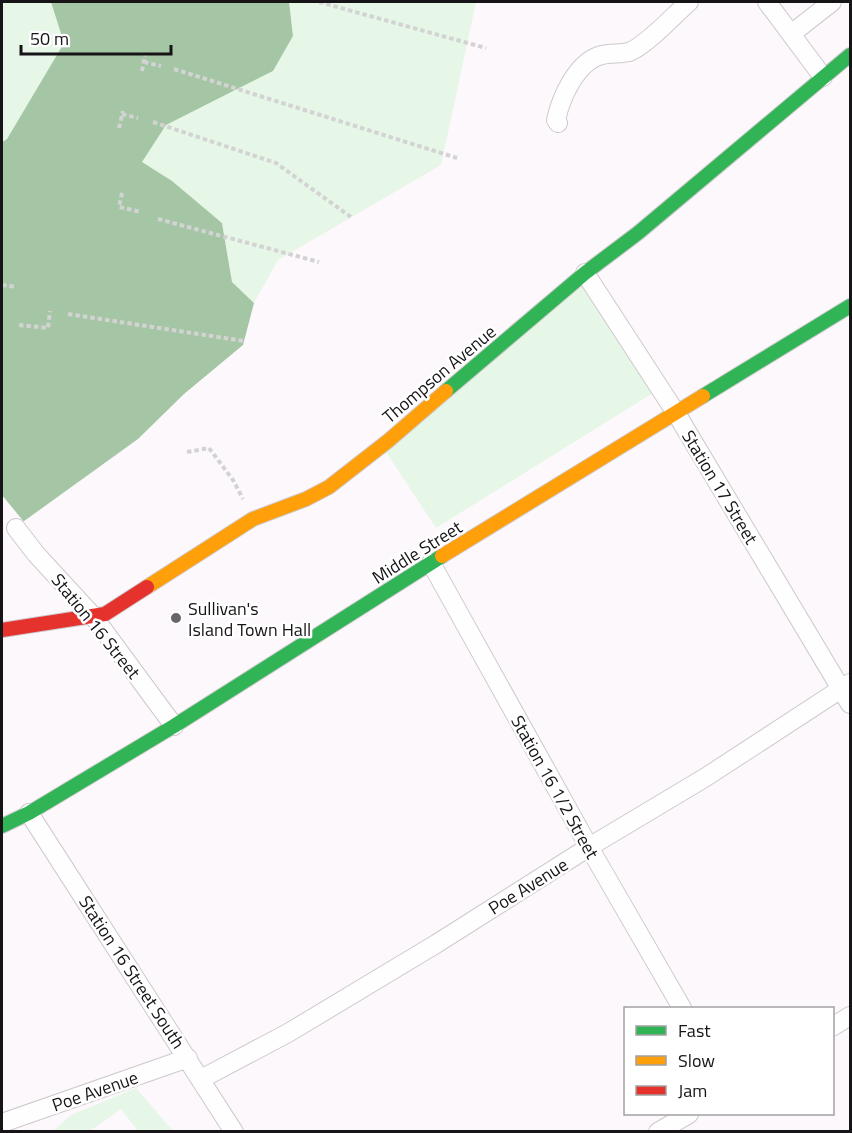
<svg xmlns="http://www.w3.org/2000/svg" width="852" height="1133" viewBox="0 0 852 1133" font-family="'Titillium Web',sans-serif">
	<style>
		.green { fill: #e6f7e7 }
		.water { fill: #a5c6a5 }
		.pier { fill: #fdf8fc }
		.lines { fill: none; stroke-linecap: round; stroke-linejoin: round }
		.street-casing { stroke: #cdc9cc; stroke-width: 20 }
		.fast-casing { stroke: #cdc9cc; stroke-width: 16 }
		.slow-casing { stroke: #cdc9cc; stroke-width: 16 }
		.jam-casing { stroke: #cdc9cc; stroke-width: 16 }
		.path { stroke: #d3d3d3; stroke-width: 4; stroke-dasharray: 4.5 3; stroke-linecap: butt }
		.street { stroke: #fffeff; stroke-width: 18 }
		.fast { stroke: #30b455; stroke-width: 14 }
		.slow { stroke: #ff9f0a; stroke-width: 14 }
		.jam { stroke: #e5322d; stroke-width: 14 }
		.poi-dot { fill: #686467; stroke: #fff; stroke-width: 2 }
		.labels { text-anchor: middle; dominant-baseline: central; stroke-width: 5; stroke-linejoin: round; paint-order: stroke }
		.street-label { font-size: 18px; fill: #171417; stroke: #fff }
		.poi-label { font-size: 18px; fill: #171417; stroke: #fff; text-anchor: start }
	</style>
	<rect width="100%" height="100%" fill="#fdf8fc"/>
	<path class="green" d="M2,2H51L64,43L7,139L2,142Z
		M289,2H476L441,165L278,260L254,303L232,282L222,222L141,163L165,125L273,71L293,36Z
		M585,273L661,388L436,528L382,446Z
		M136,1088L173,1131H138L121,1109L90,1131H53L71,1115Z"/>
	<path class="water" d="M51,2H289L293,36L273,71L166,125L142,162L172,181L222,223L232,282L254,303L243,345L184,394L138,439L2,537V142L7,139L64,43Z"/>
	<path class="pier" d="M2,495L24,522L2,540Z"/>
	<g class="lines">
		<defs>
			<path id="street" d="M767,2L823,77
				M791,34L832,2
				M558,123L556,120C561,97 577,61 602,55C610,53 621,54 629,52C646,46 675,14 689,2
				M585,273L676,413L850,704
				M16,528L36,554L93,616L174,726
				M431,563L589,847L682,1008
				M29,813L234,1132
				M832,1027L850,1016
				M201,1079L288,1033L436,944L589,847L706,777L850,683
				M2,1123L188,1058
				M658,1132L689,1114"/>
			<path id="fast" d="M446,391L585,273L638,233L850,55
				M703,396L850,306
				M2,826L29,813L174,726L442,556"/>
			<path id="slow" d="M442,556L703,396
				M147,587L253,519L306,499L329,487L388,441L446,391"/>
			<path id="jam" d="M2,630L105,614L147,587"/>
		</defs>
		<use href="#street" class="street-casing"/>
		<use href="#fast" class="fast-casing"/>
		<use href="#slow" class="slow-casing"/>
		<use href="#jam" class="jam-casing"/>
		<path class="path" d="M319,2L486,48
			M144,62L161,66
			M174,69L457,158
			M142,71L145,55
			M122,114L138,118
			M153,122L276,163L351,217
			M119,128L123,111
			M122,193L119,207L141,212
			M158,219L319,262
			M2,285L17,287
			M68,314L244,341
			M19,325L48,328L50,311
			M187,452L209,448L233,480L243,499"/>
		<use href="#street" class="street"/>
		<use href="#fast" class="fast"/>
		<use href="#slow" class="slow"/>
		<use href="#jam" class="jam"/>
	</g>
	<circle class="poi-dot" cx="176" cy="618" r="6"/>
	<g class="labels">
		<g class="street-label">
			<text transform="translate(439 374) rotate(-40)">Thompson Avenue</text>
			<text transform="translate(720 487) rotate(59)">Station 17 Street</text>
			<text transform="translate(417 552) rotate(-32)">Middle Street</text>
			<text transform="translate(96 626) rotate(51)">Station 16 Street</text>
			<text transform="translate(555 787) rotate(61)">Station 16 1/2 Street</text>
			<text transform="translate(528 886) rotate(-32)">Poe Avenue</text>
			<text transform="translate(132 972) rotate(57)">Station 16 Street South</text>
			<text transform="translate(95 1091) rotate(-19)">Poe Avenue</text>
		</g>
		<g class="poi-label">
			<text x="188" y="608">Sullivan's<tspan x="188" dy="21">Island Town Hall</tspan></text>
		</g>
	</g>
	<rect width="852" height="1133" fill="none" stroke="#171417" stroke-width="6"/>
	<rect x="624" y="1007" width="210" height="108" fill="#ffffff" stroke="#a2a1a2" stroke-width="1.5"/>
	<rect x="636" y="1026" width="30" height="9" fill="#30b455" stroke="#a2a1a2" stroke-width="1.5"/>
	<text x="678" y="1037" font-size="18" fill="#171417">Fast</text>
	<rect x="636" y="1056" width="30" height="9" fill="#ff9f0a" stroke="#a2a1a2" stroke-width="1.5"/>
	<text x="678" y="1067" font-size="18" fill="#171417">Slow</text>
	<rect x="636" y="1086" width="30" height="9" fill="#e5322d" stroke="#a2a1a2" stroke-width="1.5"/>
	<text x="678" y="1097" font-size="18" fill="#171417">Jam</text>
	<path d="M21 45v9h150v-9" fill="none" stroke="#171417" stroke-width="3"/>
	<text x="30" y="45" font-size="18" fill="#171417" stroke="#ffffff" stroke-width="4.5" paint-order="stroke">50 m</text>
</svg>
